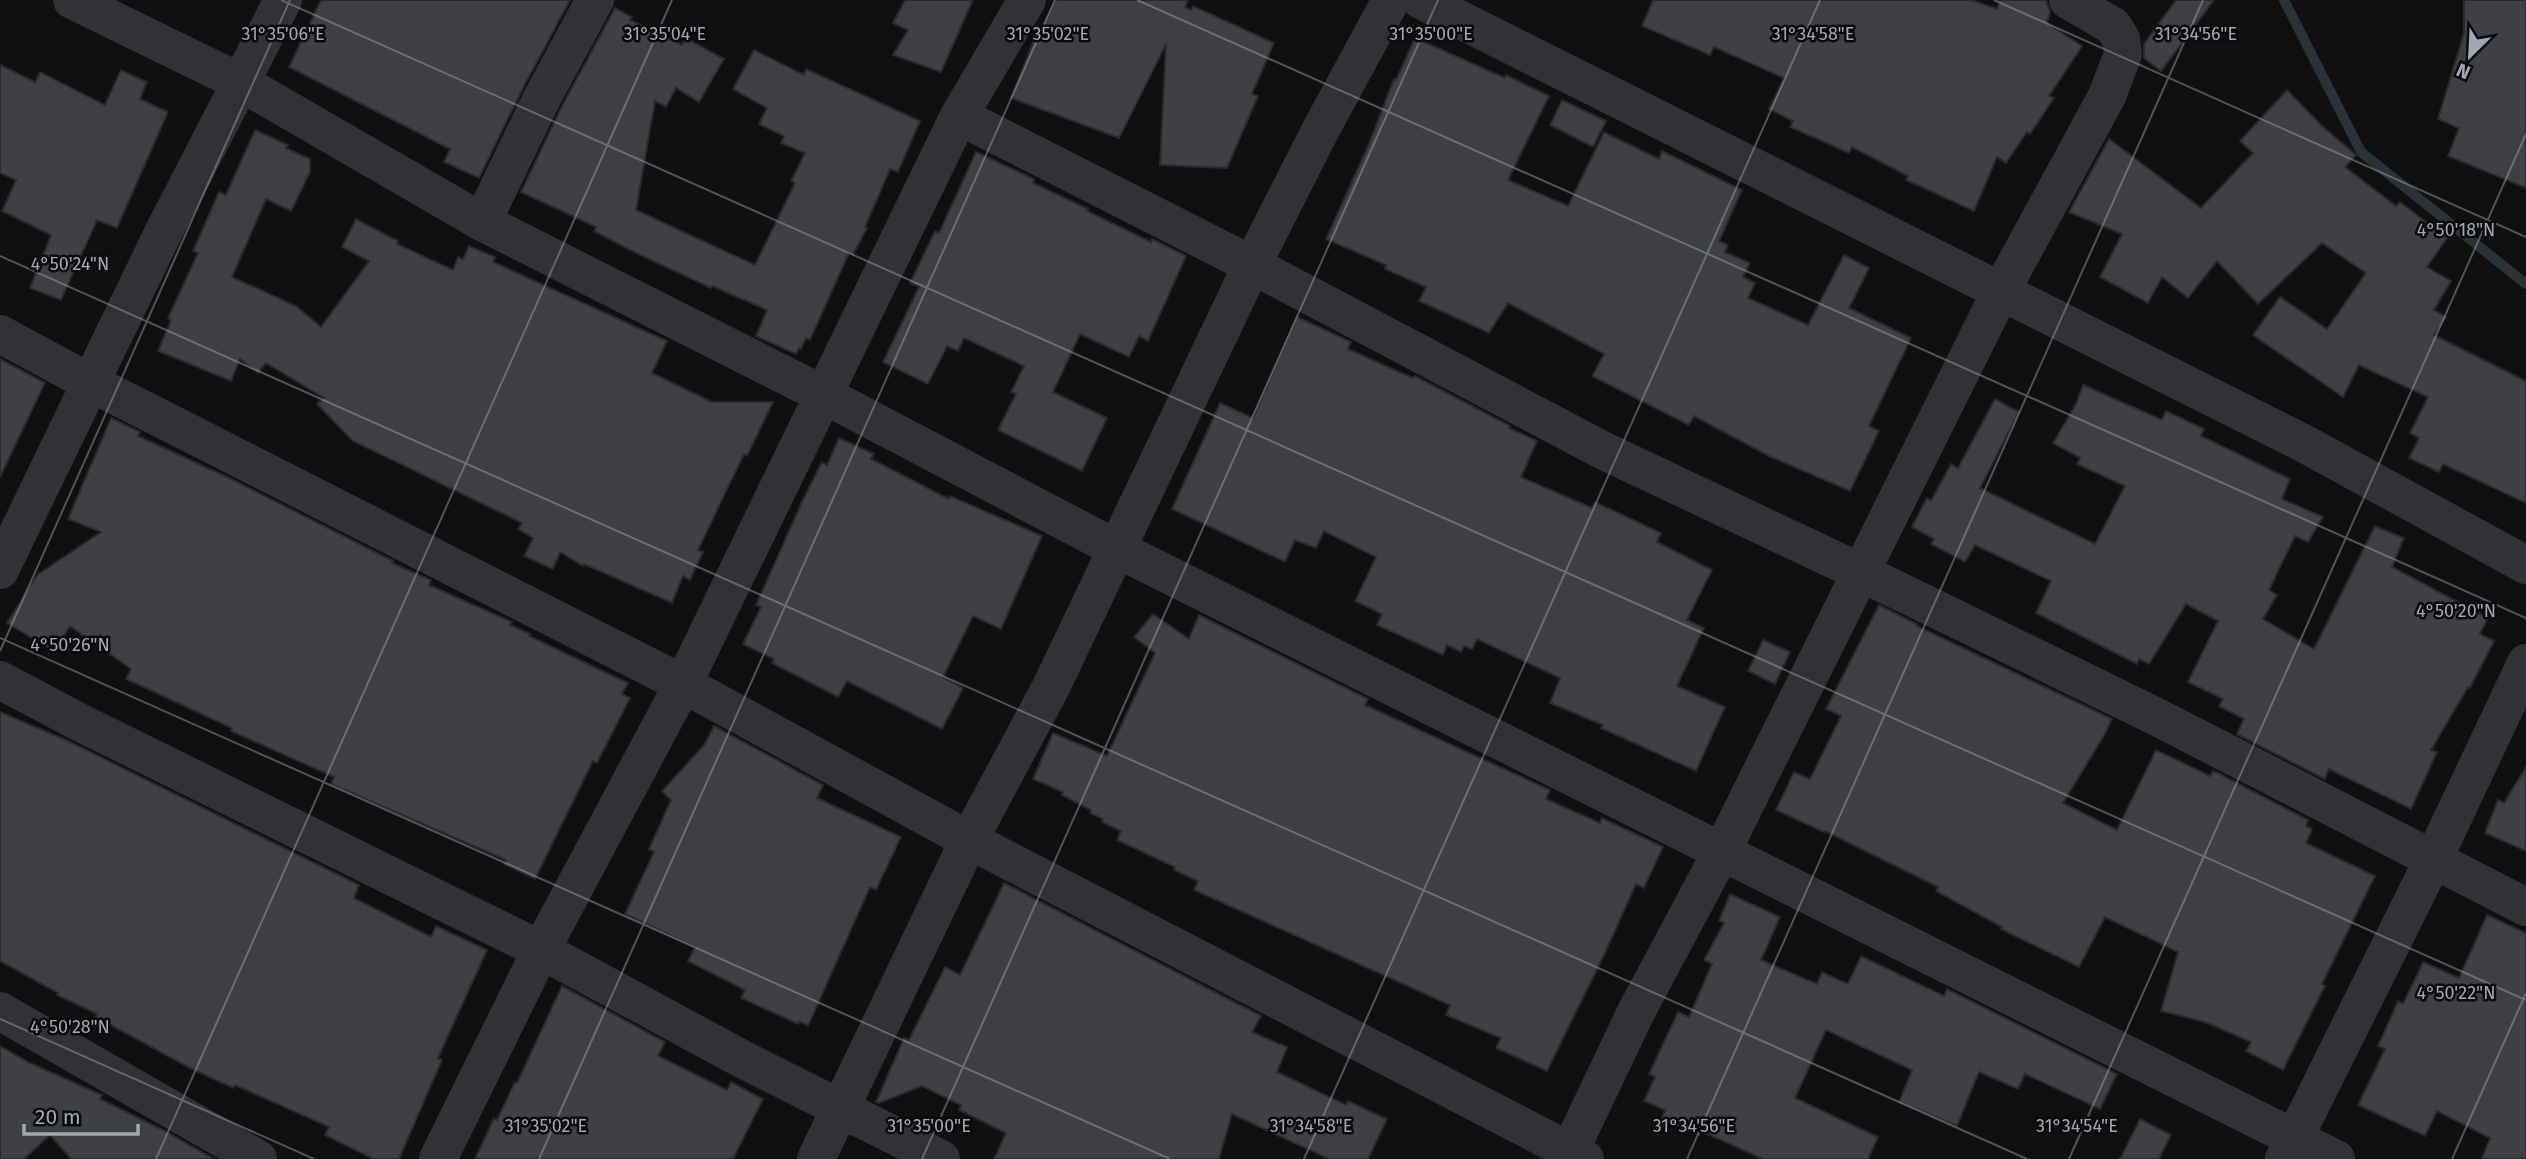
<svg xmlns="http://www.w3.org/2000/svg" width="2526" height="1159" viewBox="0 0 2526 1159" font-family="'Fira Sans',sans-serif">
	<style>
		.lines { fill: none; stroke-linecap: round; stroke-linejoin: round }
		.stream { stroke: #2a3238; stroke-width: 10 }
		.building { fill: #3f4044; stroke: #2a2a2d; stroke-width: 2 }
		.minor { stroke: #313236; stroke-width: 38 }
		.ticks { fill: none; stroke: #a2a7b1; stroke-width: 2; stroke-opacity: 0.45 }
		.ticks-label { font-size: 18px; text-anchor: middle; fill: #a2a7b1; stroke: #0b0b0c; stroke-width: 5; stroke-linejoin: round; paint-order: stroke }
	</style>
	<rect width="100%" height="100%" fill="#101011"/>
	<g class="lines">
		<path class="stream" d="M2284,0L2361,152L2526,284"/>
	</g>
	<path class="building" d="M321,0H570L523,88L479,178L444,162L450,149L289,67Z
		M905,0H973L941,72L893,55L908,30L893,23Z
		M1056,0H1188L1185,7L1191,10L1193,6L1274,43L1252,94L1258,96L1227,168L1160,165L1166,44L1119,138L1011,98L1039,27L1042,28Z
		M1653,0H1971L1997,9L2000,0H2046L2050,12L2047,23L2082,46L2049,96L2054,98L2030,134L2027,132L2006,163L1997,157L1974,211L1906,180L1908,176L1852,147L1849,153L1790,127L1793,121L1769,109L1784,78L1714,47L1710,55L1642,26Z
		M2176,0H2214L2161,71L2144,58V44Z
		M2464,0H2526V188L2448,156L2459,128L2438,119L2464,33Z
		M615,8L632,17L630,20L682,45L686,38L724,59L699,102L676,88L666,107L655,101L636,210L755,265L795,183L791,181L805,153L781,143L784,136L759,124L767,108L733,89L754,50L804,75L806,69L920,121L898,172L890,169L865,227L867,228L853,255L849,253L810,340L806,338L801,349L799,348L796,354L756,336L767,310L712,286L711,288L634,252L594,231L596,227L521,192L561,108Z
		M1415,38L1505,78L1506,75L1549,96L1508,180L1568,206L1604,132L1659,159L1662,151L1742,190L1719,241L1728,245L1725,252L1750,263L1743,277L1755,283L1748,298L1808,325L1844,255L1869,268L1849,308L1911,338L1869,426L1879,431L1850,491L1769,456L1694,416L1689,425L1592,376L1604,354L1508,303L1489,333L1419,301L1426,287L1385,269L1386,265L1326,239L1369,144L1394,79L1396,80Z
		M0,65L35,82L40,72L105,105L121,70L147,82L140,99L168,112L117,228L97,220L61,300L30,288L51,235L2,211L16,180L0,173Z
		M2287,90L2321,125L2356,155L2345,167L2396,206L2400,202L2447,238L2427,267L2451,281L2434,310L2446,317L2434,335L2526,381V503L2443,464L2439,472L2409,458L2419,438L2410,433L2428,397L2359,365L2343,397L2253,335L2280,297L2327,329L2366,273L2322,243L2258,304L2217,261L2188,298L2162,277L2148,303L2100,277L2122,234L2069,212L2109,139L2201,208L2253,153L2240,141Z
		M1562,100L1606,121L1593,147L1550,125Z
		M255,130L288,145L286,148L310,159V172L291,211L266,199L232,277L296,306L321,327L369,261L342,247L356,219L398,241L397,244L453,270L458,257L463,259L469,246L495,257L493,262L667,341L652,373L712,402H773L747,456L744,454L698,550L703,552L690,580L683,576L672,603L584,564L583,566L560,552L553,569L524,556L533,538L518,529L522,523L353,441L317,404L324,398L266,363L258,373L240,359L231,381L158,351L171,320L168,318L198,253L193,251L219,192L226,195Z
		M976,152L1034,179L1033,183L1088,209L1087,211L1151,242L1152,239L1186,256L1148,341L1139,336L1129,357L1080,334L1053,392L1107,418L1082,471L998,430L1016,394L1011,392L1024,366L964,338L958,351L947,346L928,384L883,362L919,287L910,283L935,231L939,233Z
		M1297,317L1351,342L1348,349L1413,378L1415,376L1510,426L1509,428L1537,441L1521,477L1592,508L1595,502L1661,533L1657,542L1712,570L1687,620L1704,628L1677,686L1725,707L1696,771L1601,728L1603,725L1550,703L1560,678L1477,639L1472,649L1464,646L1461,652L1447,645L1443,655L1377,625L1382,614L1355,601L1376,557L1324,531L1316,548L1295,540L1285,562L1172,509L1220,403L1253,418Z
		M0,359L45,383L0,477Z
		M2083,385L2162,420L2166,411L2204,429L2201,436L2290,479L2282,499L2323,517L2308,542L2295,536L2269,590L2277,595L2263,619L2314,649L2375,526L2404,538L2392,567L2488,618L2480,634L2494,641L2470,688L2468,687L2431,750L2437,752L2411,809L2329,769L2325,779L2237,734L2244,719L2219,706L2223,699L2188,682L2218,621L2186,604L2149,664L2139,659L2137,664L2036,613L2051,581L1975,545L1965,562L1931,544L1934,539L1912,527L1927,498L1931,501L1951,464L1958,468L1995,399L2019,412L1980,488L2095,544L2125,486L2077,464L2080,458L2053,443L2076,404Z
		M111,418L140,432L138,436L227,477L393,561L392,563L431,580L429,585L512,622L510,625L530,634L529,636L628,683L622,694L630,698L597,763L593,761L535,879L504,864L506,860L331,784L334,777L231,731L232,728L126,679L131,669L70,626L54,651L7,623L37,575L101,532L68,519Z
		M839,438L874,454L871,459L949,499L950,496L1042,536L1001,629L973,616L943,677L963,688L942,729L847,681L838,697L772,663L774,659L743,644L761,607L756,605L802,502L822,462L827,465Z
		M1879,605L1918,625L1917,626L2112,719L2105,734L2063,803L2117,830L2156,750L2210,776L2213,771L2218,773L2308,820L2306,826L2312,829L2306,843L2375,876L2322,984L2325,986L2283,1070L2246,1051L2251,1042L2205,1022L2161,1011L2178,952L2105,917L2079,967L2001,929L2002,927L1936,891L1938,887L1825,831L1824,832L1776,810L1794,772L1810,779L1841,716L1826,709Z
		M1153,614L1189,639L1199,615L1368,699L1365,705L1550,790L1546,799L1600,823L1602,818L1663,847L1644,888L1636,884L1605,953L1547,1071L1496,1048L1501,1038L1446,1015L1450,1005L1194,890L1198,881L1174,870L1175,867L1117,840L1121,831L1102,822L1103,819L1090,813L1091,810L1062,795L1063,792L1033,779L1053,733L1107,756L1155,653L1134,637Z
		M1763,640L1790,652L1775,684L1748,671Z
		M0,712L68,741L359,885L354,898L431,937L436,926L487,950L438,1058L442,1060L399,1159H374L325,1135L329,1127L235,1085L233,1088L190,1068L96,1017L97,1014L57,995L58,993L0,961Z
		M714,726L823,785L817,798L901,837L876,890L870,887L808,1026L799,1021L798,1024L741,998L745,990L688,961L695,947L625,914L654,852L649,849L671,800L662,791L705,744Z
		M2526,767V851L2485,833L2498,800L2504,803Z
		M1004,883L1261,1016L1252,1032L1287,1047L1277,1072L1346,1105L1348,1101L1387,1119L1368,1159H1329L1232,1114L1219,1159H994L1006,1133L959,1110L961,1105L922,1086L879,1103L876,1102L904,1038L909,1040L945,967L960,975Z
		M1730,894L1780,917L1761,960L1817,984L1822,972L1848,984L1861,956L1944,996L1947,989L2117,1074L2100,1109L2025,1074L2018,1089L1979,1072L1957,1126L1899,1102L1912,1070L1826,1030L1795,1098L1878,1137L1868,1159H1763L1701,1131L1699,1135L1662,1118L1665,1110L1644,1101L1655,1077L1649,1074L1678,1012L1689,1017L1712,964L1704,960L1724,923L1719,921Z
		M2487,915L2526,933V1159H2482L2490,1138L2437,1111L2425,1136L2358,1105L2385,1049L2378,1046L2398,1001L2403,1004L2423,962L2459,978Z
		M562,986L665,1042L658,1056L727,1090L731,1082L763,1099L733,1159H475L494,1118L497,1120L515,1082L517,1083Z
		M0,1046L30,1063L102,1095L100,1099L161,1129L214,1159H71L50,1135L24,1159H0Z
		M2140,1119L2171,1135L2159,1159H2120Z"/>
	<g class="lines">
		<path class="minor" d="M72,0L240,82L482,222L824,395L1117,549L2336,1159
			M1421,0L2305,444L2526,565
			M959,116L1252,265L1604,451L1862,573L2157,717L2526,907
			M482,222L542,98L595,0
			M0,334L89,382L683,684L969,840L1585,1159
			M0,570L164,231L283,0
			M0,680L79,722L541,950L742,1059L941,1159
			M0,1011L258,1159
			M438,1159L541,950L683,684L959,116L1027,0
			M816,1159L969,840L1051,687L1252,265L1320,131L1391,0
			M1566,1159L1636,1012L1722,851L2001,291L2107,96L2123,54L2121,39L2113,26L2068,0
			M2284,1159L2433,860L2526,663"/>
	</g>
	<path class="ticks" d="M281,0L2526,1000M1137,0L2526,618M1994,0L2526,237M0,256L2027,1159M0,638L1170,1159M0,651L290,0M0,1019L314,1159M156,1159L672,0M539,1159L1055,0M922,1159L1438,0M1304,1159L1820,0M1687,1159L2203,0M2069,1159L2526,134M2452,1159L2526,993"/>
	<g class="ticks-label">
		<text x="283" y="40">31°35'06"E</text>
		<text x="665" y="40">31°35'04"E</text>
		<text x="1048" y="40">31°35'02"E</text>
		<text x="1431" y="40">31°35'00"E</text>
		<text x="1813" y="40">31°34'58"E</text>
		<text x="2196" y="40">31°34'56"E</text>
		<text x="2456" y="236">4°50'18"N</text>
		<text x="70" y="270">4°50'24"N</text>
		<text x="2456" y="617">4°50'20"N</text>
		<text x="70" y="651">4°50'26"N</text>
		<text x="2456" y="999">4°50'22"N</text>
		<text x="70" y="1033">4°50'28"N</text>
		<text x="546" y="1132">31°35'02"E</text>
		<text x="929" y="1132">31°35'00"E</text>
		<text x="1311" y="1132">31°34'58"E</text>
		<text x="1694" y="1132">31°34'56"E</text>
		<text x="2077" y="1132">31°34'54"E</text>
	</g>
	<g transform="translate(2470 56) rotate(204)" stroke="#0b0b0c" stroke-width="5" paint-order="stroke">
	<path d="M0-5L12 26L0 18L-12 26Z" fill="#a2a7b1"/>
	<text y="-10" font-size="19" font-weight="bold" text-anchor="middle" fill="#a2a7b1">N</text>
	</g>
	<path d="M24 1124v10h114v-10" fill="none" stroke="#a2a7b1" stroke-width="3.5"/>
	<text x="35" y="1124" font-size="21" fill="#a2a7b1" stroke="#0b0b0c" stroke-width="5" paint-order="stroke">20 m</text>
</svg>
